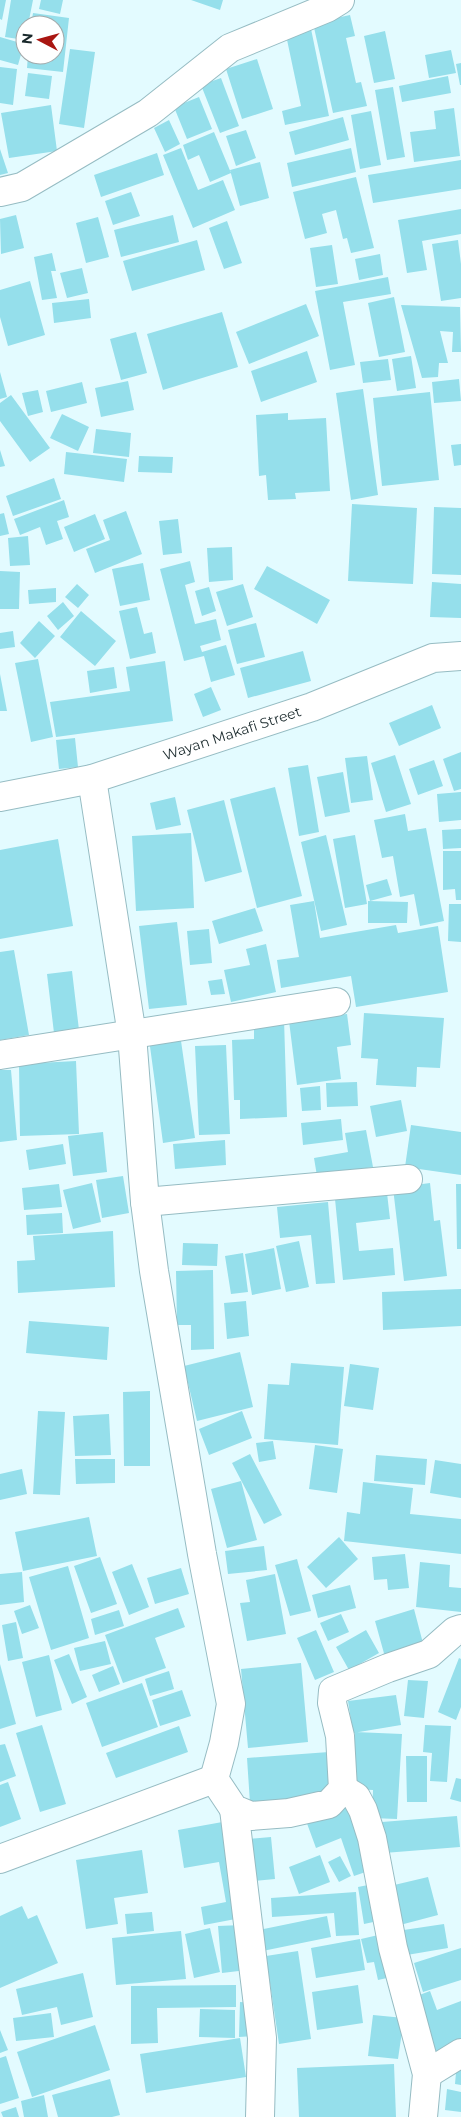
<svg xmlns="http://www.w3.org/2000/svg" width="461" height="2117" viewBox="0 0 461 2117" font-family="Montserrat,sans-serif">
	<style>
		.building { fill: #95dfeb }
		.lines { fill: none; stroke-linecap: round; stroke-linejoin: round }
		.street-casing { stroke: #96bcc3; stroke-width: 30 }
		.street { stroke: #fff; stroke-width: 28 }
		.labels { text-anchor: middle; dominant-baseline: central; stroke-width: 4; stroke-linejoin: round; paint-order: stroke }
		.street-label { font-size: 14px; fill: #19282b; stroke: #fff }
	</style>
	<rect width="100%" height="100%" fill="#e3fbff"/>
	<path class="building" d="M0,0H6L2,20L0,19Z
		M11,0H33L28,25H25V40L5,37Z
		M41,0H63L60,14L39,9Z
		M191,0H223L220,10Z
		M33,13L69,18L63,72L27,68L28,55H55V25H31Z
		M350,15L355,36L346,38L356,83L361,82L367,106L333,113L313,23Z
		M311,29L329,116L285,125L282,111L301,106L286,35Z
		M385,31L395,79L374,83L364,36Z
		M0,37L24,44L18,65L0,60Z
		M70,49L95,52L84,128L59,124Z
		M451,50L456,73L429,78L425,55Z
		M257,59L273,109L242,119L226,69Z
		M461,63V85H460L456,64Z
		M0,67L17,69L13,105L0,103Z
		M28,73L52,76L49,99L25,96Z
		M448,76L451,93L402,102L399,86Z
		M221,78L239,126L220,133L201,85Z
		M393,87L405,157L387,160L375,90Z
		M199,97L212,129L187,139L174,107Z
		M51,105L57,151L9,158L1,113Z
		M454,108L460,156L414,162L410,132L436,129L434,111Z
		M371,111L381,165L360,169L351,115Z
		M343,117L349,140L295,155L289,132Z
		M169,120L180,144L165,152L154,128Z
		M246,130L256,158L236,166L226,136Z
		M214,132L231,173L210,182L199,155L188,160L183,145Z
		M181,148L198,190L223,180L235,210L193,228L163,155Z
		M351,148L356,172L292,187L287,163Z
		M0,149L8,173L0,175Z
		M157,153L164,175L101,197L94,175Z
		M461,160V189L373,203L368,175Z
		M260,162L269,198L240,206L230,170Z
		M356,177L374,248L351,253L347,238L343,239L336,210L322,214L327,233L305,239L293,192Z
		M131,192L140,216L113,225L105,201Z
		M461,209V234L422,241L427,270L407,273L398,220Z
		M16,215L24,248L1,254L0,219Z
		M173,215L179,242L121,257L114,230Z
		M98,217L109,257L86,263L76,223Z
		M227,221L242,263L224,269L209,228Z
		M197,240L205,270L132,291L123,261Z
		M458,240L461,264V298L441,301L432,244Z
		M332,245L338,284L316,287L310,248Z
		M52,253L56,271H51L57,298L42,300L34,257Z
		M380,254L383,275L359,280L355,259Z
		M82,268L88,293L67,298L60,273Z
		M388,277L391,294L343,302L355,365L330,370L315,291Z
		M30,281L45,335L8,346L0,317V290Z
		M394,297L405,352L379,357L368,303Z
		M89,299L91,318L54,323L52,303Z
		M306,304L319,336L249,364L236,332Z
		M401,305L460,307L461,352H452L453,332L440,331L448,363H439L438,377L422,378Z
		M222,312L238,367L163,390L147,334Z
		M136,332L147,373L121,380L110,339Z
		M307,351L317,382L261,402L251,371Z
		M411,356L416,388L397,391L392,359Z
		M388,359L391,380L363,383L360,362Z
		M0,372L7,397L0,399Z
		M459,379L461,401L434,403L432,382Z
		M128,381L134,410L101,417L95,388Z
		M82,382L87,403L51,412L46,391Z
		M363,389L378,495L351,500L336,393Z
		M38,390L43,412L28,416L22,393Z
		M430,392L439,480L382,486L373,398Z
		M11,395L50,448L30,462L0,421V403Z
		M288,413V420L326,418L330,491L295,493L296,499L268,500L266,475L259,476L256,415Z
		M62,414L89,427L78,451L50,438Z
		M96,429L131,433L129,457L93,453Z
		M461,444V465L454,466L451,445Z
		M0,450L5,466L0,467Z
		M66,452L127,459L124,482L64,474Z
		M139,456L173,457L172,473L138,472Z
		M54,478L61,499L13,516L6,496Z
		M64,500L69,517L57,521L63,539L46,545L40,527L20,535L14,519Z
		M352,504L417,508L413,584L348,581Z
		M434,507L461,508V575L432,574Z
		M126,511L142,554L95,573L86,549L110,540L103,520Z
		M4,513L9,534L0,536V514Z
		M95,514L105,539L74,552L64,527Z
		M178,519L182,553L163,555L159,521Z
		M28,536L30,565L10,566L8,538Z
		M232,547L233,580L209,582L207,548Z
		M190,561L195,582L185,585L195,624L216,619L221,640L200,646L202,652L226,645L235,675L211,682L204,656L184,661L160,569Z
		M143,563L150,600L120,606L112,569Z
		M267,566L330,600L317,624L254,589Z
		M0,571L20,572L19,609H0Z
		M432,582L461,584V618L430,617Z
		M77,584L89,595L78,608L65,597Z
		M243,584L253,617L227,626L216,592Z
		M209,587L216,611L202,616L195,591Z
		M56,588V602L29,604L28,590Z
		M63,602L74,616L58,630L47,616Z
		M137,607L144,634L152,632L156,653L130,659L119,611Z
		M81,611L116,641L95,666L60,637Z
		M39,621L55,636L35,658L20,643Z
		M256,623L265,657L237,664L228,630Z
		M13,631L15,647L0,649V633Z
		M303,651L311,681L248,698L240,668Z
		M38,659L53,737L31,742L15,663Z
		M165,661L173,721L56,737L50,702L130,691L126,667Z
		M114,667L117,688L90,693L87,671Z
		M0,674L7,711H0Z
		M211,687L221,710L203,717L194,694Z
		M432,705L441,728L399,746L389,723Z
		M75,738L78,767L59,769L56,740Z
		M461,752V789L454,791L443,759Z
		M395,755L411,804L386,812L371,763Z
		M367,756L373,800L351,803L345,758Z
		M434,760L443,786L418,795L409,769Z
		M308,765L319,832L299,836L288,768Z
		M343,772L350,812L325,817L317,777Z
		M275,787L302,896L257,908L230,799Z
		M461,792V820L439,822L437,794Z
		M175,797L181,825L156,830L150,803Z
		M224,800L242,872L205,882L187,810Z
		M405,814L408,831L426,828L444,921L420,926L414,894L400,897L393,856L382,858L374,820Z
		M461,829V848L443,849L442,830Z
		M191,833L194,908L136,911L132,836Z
		M326,835L347,925L321,931L301,842Z
		M355,835L367,904L345,908L333,839Z
		M58,839L73,926L0,939V850Z
		M443,851H461V900H456L455,889L443,890Z
		M387,879L392,895L370,901L366,885Z
		M314,901L320,938L396,925L398,933L438,926L448,992L356,1007L351,976L281,988L277,960L299,957L290,905Z
		M368,901L408,902L407,923H368Z
		M449,904H461V942L448,941Z
		M255,908L263,931L219,944L212,921Z
		M177,922L187,1005L149,1009L139,926Z
		M209,929L212,963L190,965L187,931Z
		M266,944L276,992L231,1002L224,970L250,965L246,949Z
		M14,950L29,1035L0,1040V952Z
		M72,971L79,1030L54,1033L47,974Z
		M222,979L225,994L211,995L208,981Z
		M364,1013L444,1018L440,1068L417,1067L416,1087L376,1085L378,1059L361,1058Z
		M347,1014L351,1045L337,1047L341,1079L297,1085L289,1021Z
		M284,1019L287,1117L240,1119V1100H234L232,1040L254,1039V1020Z
		M180,1034L195,1138L163,1143L149,1039Z
		M226,1045L230,1134L199,1135L195,1046Z
		M76,1061L79,1134L20,1136L19,1064Z
		M0,1070H11L17,1140L0,1142Z
		M357,1082L358,1106L327,1107L326,1083Z
		M320,1086L321,1110L302,1111L300,1088Z
		M401,1100L407,1131L376,1137L370,1106Z
		M341,1119L343,1140L303,1145L301,1123Z
		M411,1125L461,1132V1175L405,1167Z
		M366,1130L373,1167L317,1176L314,1158L348,1152L345,1133Z
		M103,1132L107,1172L73,1176L68,1136Z
		M225,1140L226,1165L175,1169L173,1144Z
		M63,1144L66,1164L29,1170L26,1150Z
		M123,1176L129,1213L102,1218L96,1180Z
		M92,1183L101,1222L73,1229L63,1190Z
		M430,1183L434,1221L440,1220L447,1276L404,1281L393,1188Z
		M59,1184L62,1207L24,1210L22,1188Z
		M456,1184H461V1249H457Z
		M387,1193L390,1219L356,1223L359,1251L393,1248L395,1275L343,1280L335,1199Z
		M328,1202L335,1283L316,1284L311,1235L280,1238L277,1207Z
		M62,1213L63,1233L27,1235L26,1215Z
		M113,1231L115,1287L18,1293L17,1261L35,1260L33,1236Z
		M299,1241L309,1287L286,1292L276,1246Z
		M183,1243L218,1244L217,1266L182,1265Z
		M274,1248L281,1289L252,1295L245,1254Z
		M243,1253L248,1292L231,1294L225,1256Z
		M213,1270L214,1349L191,1350V1325H177L176,1271Z
		M461,1289V1326L383,1330L382,1292Z
		M246,1301L249,1336L227,1339L224,1303Z
		M29,1321L109,1327L107,1360L26,1353Z
		M240,1352L253,1407L197,1421L184,1366Z
		M291,1363L344,1367L338,1445L264,1439L268,1384L289,1385Z
		M350,1364L379,1368L373,1410L344,1406Z
		M150,1391V1466H124L123,1392Z
		M38,1411L65,1412L60,1495L33,1494Z
		M242,1411L252,1438L209,1455L199,1429Z
		M109,1414L111,1455L75,1456L73,1416Z
		M273,1441L276,1459L259,1462L256,1443Z
		M315,1445L343,1449L337,1493L309,1489Z
		M250,1454L282,1515L264,1524L232,1463Z
		M376,1455L427,1459L425,1485L374,1481Z
		M75,1459H115V1483L76,1484Z
		M435,1460L461,1464V1498L430,1493Z
		M22,1469L27,1494L0,1500V1474Z
		M241,1481L257,1540L227,1548L211,1489Z
		M363,1482L413,1488L410,1514L461,1519V1554L344,1541L347,1512L360,1514Z
		M89,1517L97,1556L23,1571L15,1532Z
		M339,1537L358,1559L326,1588L307,1567Z
		M264,1546L267,1570L228,1574L225,1551Z
		M405,1554L409,1588L388,1590L387,1579L374,1580L372,1557Z
		M100,1557L117,1604L91,1613L74,1566Z
		M297,1559L311,1611L290,1616L275,1565Z
		M420,1562L450,1565L449,1587L461,1588V1612L416,1607Z
		M132,1564L149,1607L129,1615L112,1572Z
		M68,1566L89,1638L51,1650L29,1577Z
		M181,1568L189,1594L155,1604L147,1578Z
		M22,1572L24,1602L0,1605V1574Z
		M275,1574L286,1634L247,1641L240,1603L250,1602L246,1580Z
		M350,1585L356,1608L318,1618L312,1595Z
		M30,1605L39,1628L22,1634L14,1611Z
		M178,1608L185,1627L155,1638L166,1668L123,1683L105,1635Z
		M414,1609L424,1647L385,1657L375,1621Z
		M119,1610L124,1626L95,1635L91,1619Z
		M341,1614L349,1632L328,1641L320,1623Z
		M16,1622L23,1658L8,1661L2,1625Z
		M316,1630L334,1672L315,1680L297,1638Z
		M366,1630L379,1653L349,1670L336,1647Z
		M105,1641L111,1664L80,1671L74,1648Z
		M69,1654L87,1697L72,1704L54,1660Z
		M49,1655L62,1710L36,1717L22,1662Z
		M459,1658L461,1659V1707L456,1720L438,1712Z
		M301,1663L308,1742L248,1748L241,1669Z
		M0,1664L16,1724L0,1729Z
		M113,1666L120,1684L99,1692L92,1675Z
		M169,1671L174,1689L150,1696L145,1679Z
		M408,1680L428,1681L424,1718L404,1716Z
		M142,1683L158,1727L102,1747L86,1703Z
		M182,1690L191,1716L160,1726L152,1700Z
		M396,1695L401,1725L353,1733L348,1701Z
		M42,1725L66,1804L40,1812L16,1733Z
		M425,1725L451,1726L447,1782L430,1781L432,1753L423,1752Z
		M179,1726L188,1752L116,1778L106,1753Z
		M355,1732L402,1734L397,1819L372,1818L373,1790L352,1789Z
		M5,1744L16,1776L0,1782V1745Z
		M329,1752L333,1796L250,1803L247,1758Z
		M406,1756H427V1802H407Z
		M456,1778L461,1779V1802L450,1799Z
		M8,1782L21,1819L0,1827V1785Z
		M352,1801L377,1868L354,1876L341,1838L316,1848L305,1818Z
		M457,1816L460,1847L384,1853L382,1822Z
		M228,1821L246,1917L204,1925L201,1907L226,1902L219,1862L184,1868L178,1830Z
		M271,1837L275,1879L253,1881L249,1839Z
		M142,1850L148,1893L114,1898L118,1924L86,1929L76,1860Z
		M320,1855L330,1882L299,1894L289,1867Z
		M340,1856L351,1876L339,1882L328,1862Z
		M428,1877L438,1915L400,1925L390,1886Z
		M378,1883L383,1920L364,1924L358,1887Z
		M356,1892L359,1935L336,1936L334,1913L272,1917L271,1898Z
		M22,1906L28,1919L37,1915L58,1963L0,1988V1916Z
		M152,1912L154,1931L127,1934L125,1914Z
		M327,1916L331,1937L253,1953L249,1932Z
		M444,1924L448,1948L401,1956L397,1931Z
		M242,1925L247,1970L222,1973L218,1926Z
		M210,1928L220,1972L194,1978L185,1934Z
		M181,1931L186,1979L116,1985L112,1938Z
		M387,1933L396,1976L378,1980L374,1962L367,1963L361,1939Z
		M360,1939L365,1970L316,1978L311,1948Z
		M461,1948V1980L423,1992L414,1963Z
		M298,1951L311,2039L279,2044L266,1956Z
		M83,1973L93,2017L61,2025L57,2007L22,2015L16,1989Z
		M236,1985V2007L157,2008L158,2043L131,2044V1986Z
		M358,1985L363,2023L317,2030L312,1992Z
		M430,1991L437,2010L461,2001V2042L430,2054L409,1999Z
		M240,2002L255,2003L254,2036L239,2037Z
		M200,2009L235,2010V2038L199,2037Z
		M51,2013L54,2037L16,2041L13,2018Z
		M373,2015L404,2018L398,2059L368,2056Z
		M95,2025L110,2070L32,2097L17,2052Z
		M0,2030L8,2050L0,2053Z
		M240,2038L246,2077L146,2093L140,2054Z
		M6,2056L19,2098L0,2104V2058Z
		M457,2061H461V2085L455,2084Z
		M394,2064L396,2117H299L297,2068Z
		M110,2079L120,2115L112,2117H58L52,2095Z
		M447,2089L461,2092V2112L445,2110Z
		M44,2095L48,2117H24L21,2101Z
		M16,2107L19,2117H3L1,2112Z"/>
	<g class="lines">
		<defs>
			<g id="street">
				<path d="M0,192L22,187L148,113L230,48L327,8L340,0"/>
				<path d="M92,779L132,1035L145,1202L154,1271L202,1554L231,1704L224,1743L214,1779L234,1809L251,1816L289,1813L329,1804L343,1789L340,1736L332,1703L333,1691L388,1668L429,1654L455,1631L461,1629"/>
				<path id="s1" d="M0,797L92,779L312,707L433,658L461,656"/>
				<path d="M0,1055L336,1002"/>
				<path d="M145,1202L408,1179"/>
				<path d="M343,1789L356,1797L363,1810L372,1838L393,1948L427,2074L423,2117"/>
				<path d="M234,1809L262,2038L260,2117"/>
				<path d="M0,1859L214,1779"/>
				<path d="M427,2074L461,2053"/>
			</g>
		</defs>
		<use href="#street" class="street-casing"/>
		<use href="#street" class="street"/>
	</g>
	<g class="labels">
		<g class="street-label">
			<text stroke="none"><textPath href="#s1" startOffset="241">Wayan Makafi Street</textPath></text>
		</g>
	</g>
	<g transform="translate(40 40) rotate(276)"><circle r="24" fill="#ffffff" stroke="#a3a9aa"/>
	<path d="M0-4L9 19L0 12L-9 19Z" fill="#a91611"/>
	<text y="-8" font-size="14" font-weight="bold" text-anchor="middle" fill="#19282b">N</text>
	</g>
</svg>
